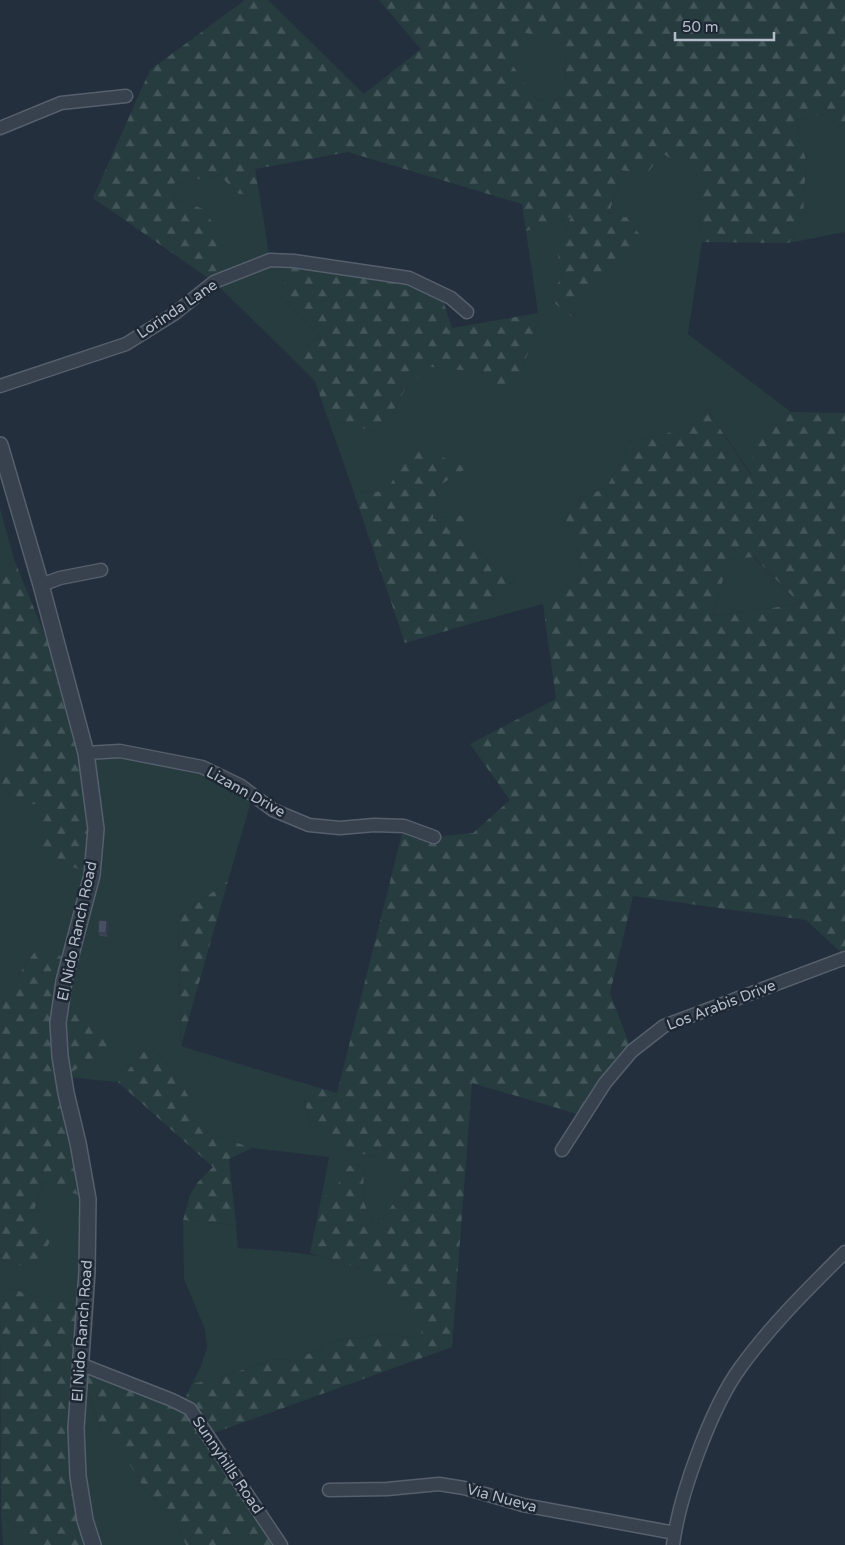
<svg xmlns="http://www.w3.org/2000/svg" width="845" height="1545" viewBox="0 0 845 1545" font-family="'Varela Round',sans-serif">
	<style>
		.green { fill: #263c3f }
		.forest { fill: url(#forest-firs); fill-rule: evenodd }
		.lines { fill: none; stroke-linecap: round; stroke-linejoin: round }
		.minor-casing { stroke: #565f6c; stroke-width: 15 }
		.tertiary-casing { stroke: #565f6c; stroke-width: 18 }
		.minor { stroke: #38414e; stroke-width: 12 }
		.tertiary { stroke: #38414e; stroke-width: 15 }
		.wall { fill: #3b4654 }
		.shaded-wall { fill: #303945 }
		.building { fill: #455162; stroke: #303945 }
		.labels { text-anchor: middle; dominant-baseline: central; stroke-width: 5; stroke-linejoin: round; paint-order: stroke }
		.street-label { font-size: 15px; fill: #b4bcc9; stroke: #1d2633 }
	</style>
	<defs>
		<pattern id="forest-firs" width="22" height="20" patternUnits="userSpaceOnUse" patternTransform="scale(1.25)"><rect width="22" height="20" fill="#263c3f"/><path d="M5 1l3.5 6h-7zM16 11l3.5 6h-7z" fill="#435659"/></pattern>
	</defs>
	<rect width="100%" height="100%" fill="#242f3e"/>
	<path class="green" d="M522,31L566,44L565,99L538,101L512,66Z
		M822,114L845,131V232L789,243L803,216L806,160L795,120Z
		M662,152L705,180L697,201L702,242L688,334L791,412L755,430L752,476L708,410L666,434L631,441L607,487L581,499L565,518L582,563L568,586L543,604L470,624L515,578L476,551L463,515L433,519L437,487L467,467L387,491L354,493L328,419L381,433L406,388L431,367L473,370L492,393L521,388L524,363L534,339L538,313L526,231L571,217L557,250L562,276L549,299L572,317L610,266L647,245L608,219L621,170Z
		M220,175L236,193L260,198L270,259L294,261L279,296L321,336L291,357L214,282L204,209L176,200L172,184Z
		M0,508L15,562L3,566L0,564Z
		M753,557L800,604L712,616L729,560Z
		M0,740L15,750L1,783L17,804L86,753L202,767L253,795L228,881L178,917L181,1046L299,1082L312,1128L339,1147L377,1158L411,1179L375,1229L363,1200L364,1164L344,1166L337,1188L321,1199L329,1157L252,1148L206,1132L180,1080L150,1044L118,1082L64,1077L115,1044L62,999L34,952L11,986L0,990Z
		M43,1181L88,1199L84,1304L48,1301L10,1288L0,1302V1260L34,1269V1211Z
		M183,1220L236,1225L238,1248C287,1252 339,1252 380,1280C395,1290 408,1305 421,1317L422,1339L385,1334L339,1340L297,1359L271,1360L228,1375L192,1384L201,1366L207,1347L205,1329L184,1279Z
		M80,1364L102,1438L124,1455L144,1488L176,1522L186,1545H93L85,1520Z
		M1,1516L25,1531L30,1545H3Z
		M251,1527L246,1545H232Z"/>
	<path class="forest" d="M245,0H268L364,94L421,49L379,0H845V131L822,114L795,120L806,160L803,216L789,243L702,242L697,201L705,180L662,153L647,174L621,170L608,218L627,217L647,245L610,266L572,317L549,299L562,276L557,250L571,217L526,231L522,204L348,152L255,169L260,198L236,193L220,175L172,184L176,200L204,209L225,243L214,282L93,198L150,70ZM522,32L566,44L565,99L538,101L513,66Z
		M294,261L379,272L440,292L452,328L538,313L534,339L524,363L521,388L492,393L472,371L431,367L406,388L381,433L328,419L315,381L291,357L321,336L279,296Z
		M708,410L751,476L755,430L791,412L845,413V956L806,920L633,896L610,993L632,1051L584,1116L472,1083L452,1347L208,1435L281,1545H246L250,1528L232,1545H186L176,1522L144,1488L124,1455L102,1438L81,1366L76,1428L93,1545H30L24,1531L1,1516L0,1302L10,1288L48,1301L84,1304L80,1364L182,1405L192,1384L228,1375L271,1360L297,1359L339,1340L385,1334L422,1339L420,1317L381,1281L359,1268L310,1253L321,1199L337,1188L344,1166L364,1164L363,1200L375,1229L411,1179L377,1158L339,1147L312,1128L299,1082L337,1093L404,826L434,837L473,833L510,800L470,744L556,699L543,604L568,586L582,563L565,518L581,499L607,487L631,441L666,434ZM754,557L800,604L712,616L729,560Z
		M412,444L467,468L437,487L433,519L463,515L476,551L515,578L470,624L405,643L354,493L387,491Z
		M15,562L68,692L86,753L92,875L39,853L45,804H17L1,783L14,750L0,740V564L3,566Z
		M228,881L181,1046L178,917Z
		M37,948L70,959L62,999L116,1044L64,1077L88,1199L43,1181L34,1211L55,1233L34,1269L0,1260V990L11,986Z
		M150,1044L180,1080L206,1132L252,1148L229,1159L236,1225L183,1220L190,1195L198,1182L213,1167L118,1082Z"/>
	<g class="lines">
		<defs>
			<path id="minor" d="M0,128L61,103L126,96
				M0,386L126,344L174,314L214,282L270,260L294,261L409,278L451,298L467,312
				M41,585L60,578L101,570
				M86,753L120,751L202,767L241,786L273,810L309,825L340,828L374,825L404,826L434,837
				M562,1150L605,1083L632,1051L664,1026L845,958
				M80,1364L172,1400L190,1409L281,1545
				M329,1490L387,1489L439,1484L464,1488L523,1505L675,1533
				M673,1545C679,1496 711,1408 740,1368C771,1325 808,1289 845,1252"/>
			<path id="tertiary" d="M0,445L41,585L86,753L96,829L92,875L64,981L58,1023L60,1056L66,1093L78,1143L88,1199L87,1272L76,1428L78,1476L85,1520L93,1545"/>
		</defs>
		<use href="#minor" class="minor-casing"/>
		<use href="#tertiary" class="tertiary-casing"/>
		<use href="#minor" class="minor"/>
		<use href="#tertiary" class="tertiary"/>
	</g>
	<path class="wall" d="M107,921L109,924L108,937L100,936L98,933Z"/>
	<path class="shaded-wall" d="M107,921L109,924L108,937L106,933Z"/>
	<path class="building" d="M99,920L107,921L106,933H98Z"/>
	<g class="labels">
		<g class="street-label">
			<text transform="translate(177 309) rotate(-34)">Lorinda Lane</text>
			<text transform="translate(246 792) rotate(29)">Lizann Drive</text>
			<text transform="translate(77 931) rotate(-78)">El Nido Ranch Road</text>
			<text transform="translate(721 1005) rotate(-21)">Los Arabis Drive</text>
			<text transform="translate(82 1331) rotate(-86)">El Nido Ranch Road</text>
			<text transform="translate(228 1465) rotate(56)">Sunnyhills Road</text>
			<text transform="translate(502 1498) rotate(15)">Via Nueva</text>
		</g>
	</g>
	<path d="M675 32v8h99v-8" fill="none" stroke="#b4bcc9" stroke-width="2.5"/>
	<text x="682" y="32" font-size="15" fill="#b4bcc9" stroke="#1d2633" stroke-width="4" paint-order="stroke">50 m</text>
</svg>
